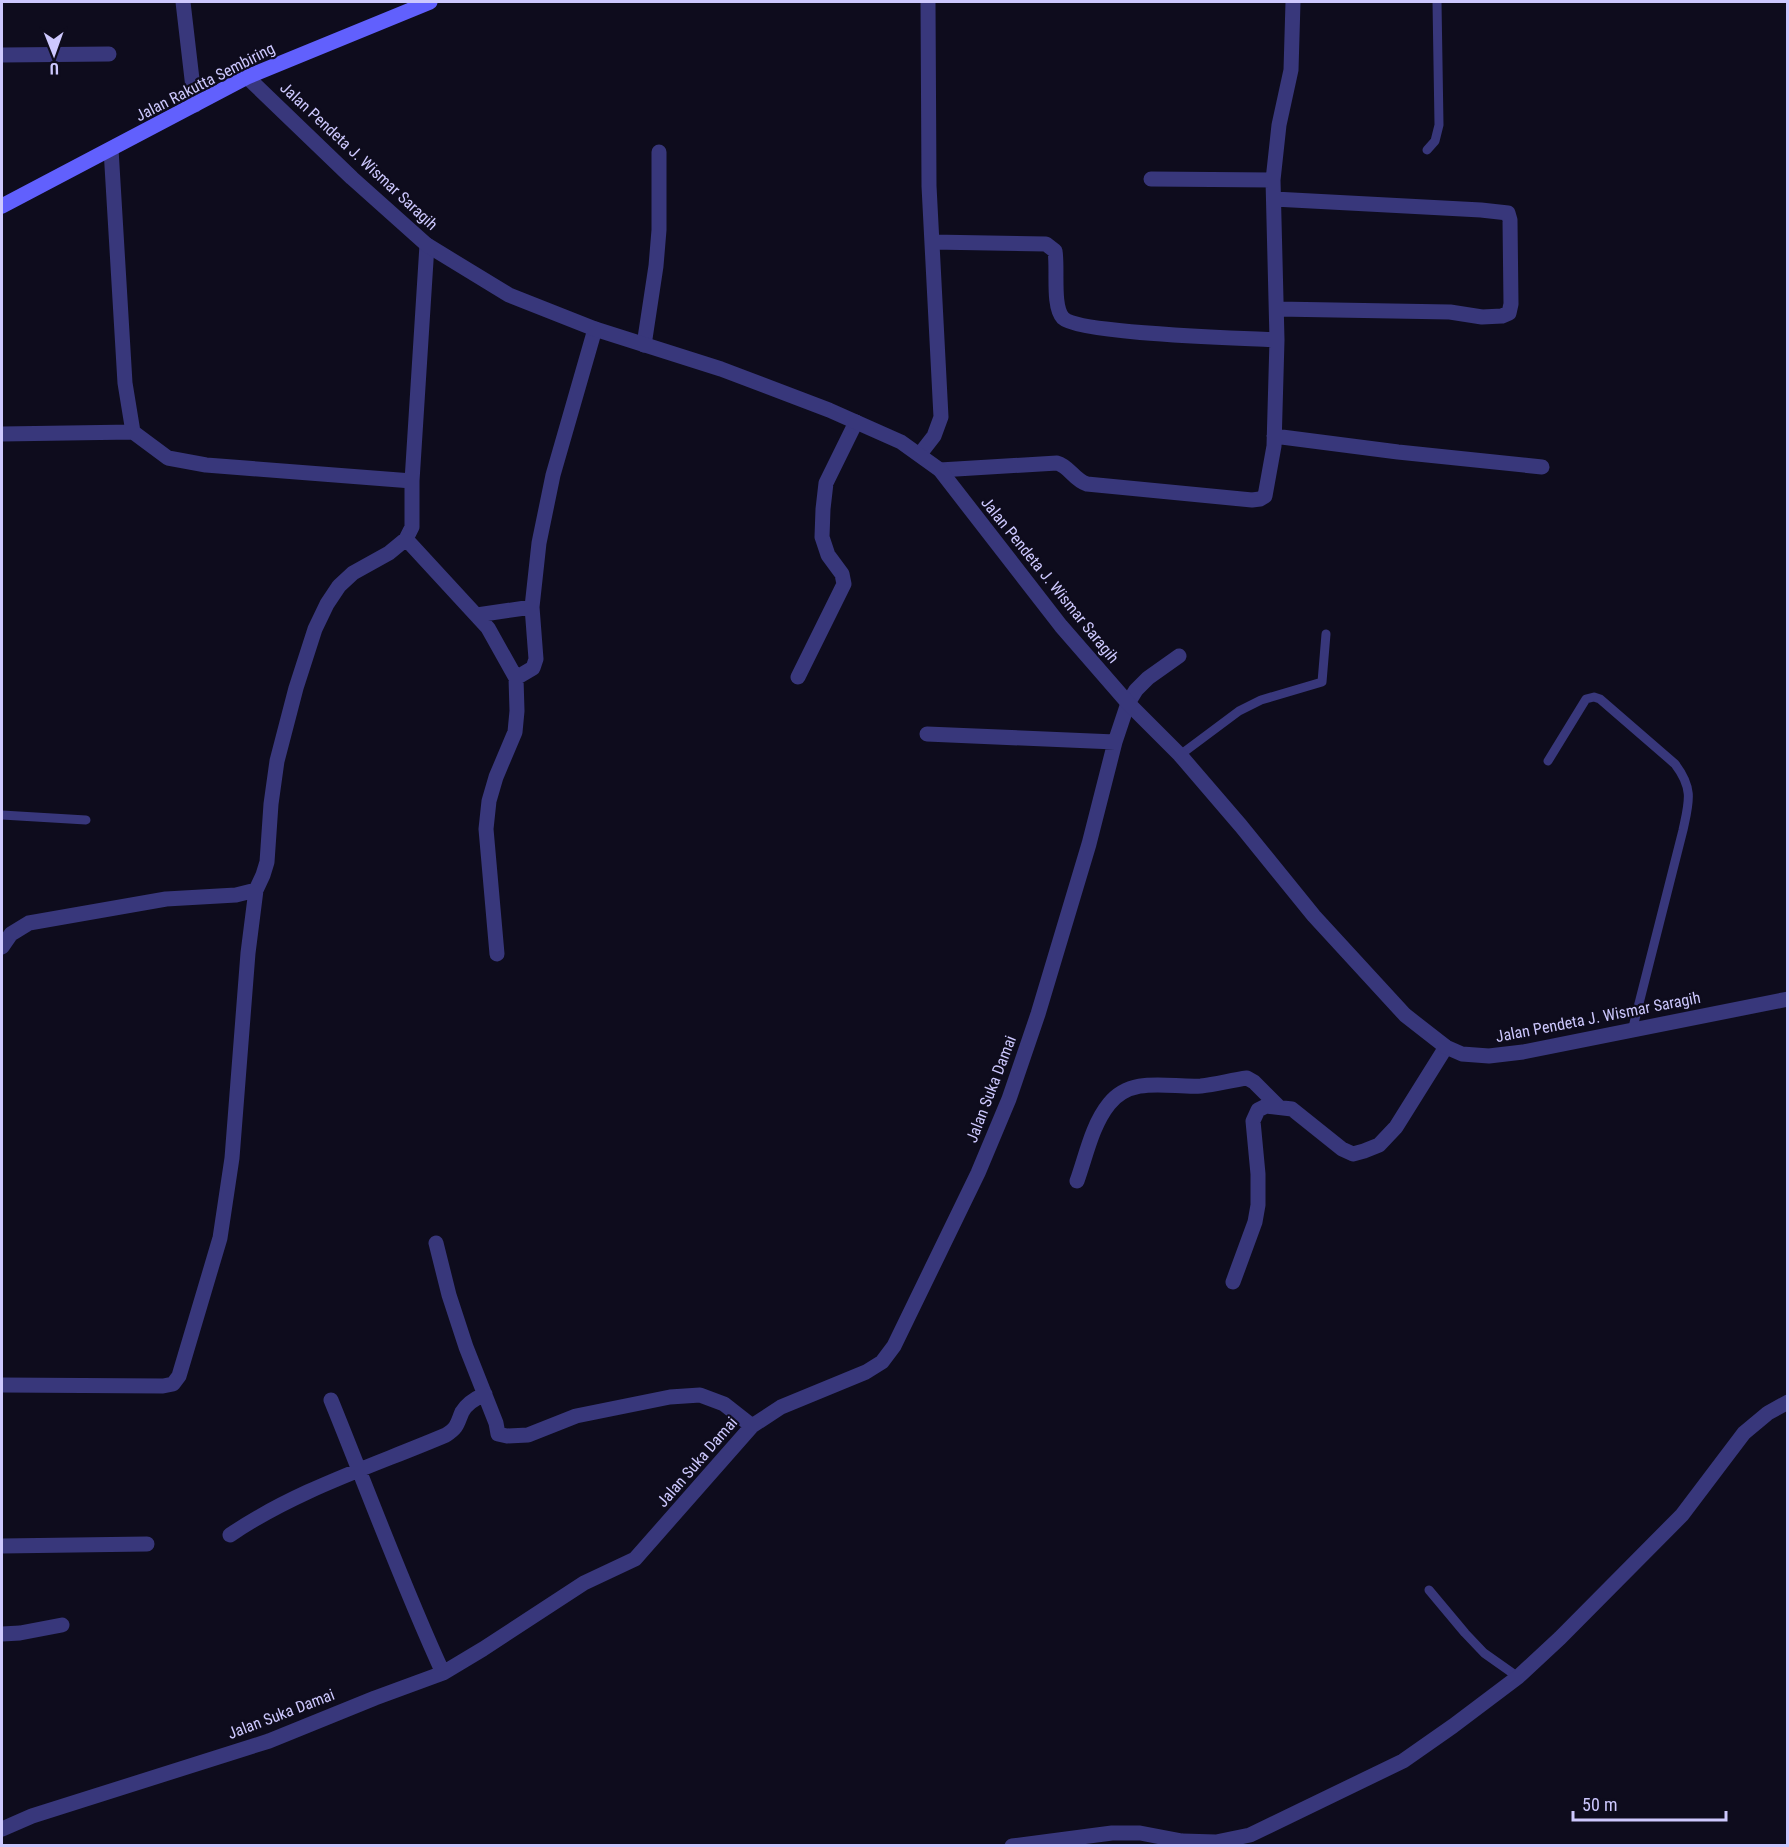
<svg xmlns="http://www.w3.org/2000/svg" width="1789" height="1847" viewBox="0 0 1789 1847" font-family="'Roboto Condensed',sans-serif">
	<style>
		.lines { fill: none; stroke-linecap: round; stroke-linejoin: round }
		.service { stroke: #38377b; stroke-width: 9 }
		.minor { stroke: #38377b; stroke-width: 15 }
		.tertiary { stroke: #38377b; stroke-width: 15 }
		.secondary { stroke: #6160fd; stroke-width: 15 }
		.labels { text-anchor: middle; dominant-baseline: central; stroke-width: 4.5; stroke-linejoin: round; paint-order: stroke }
		.street-label { font-size: 16px; fill: #cdc8fe; stroke: #0e0c1d }
	</style>
	<rect width="100%" height="100%" fill="#0e0c1d"/>
	<g class="lines">
		<path class="service" d="M1427,150L1435,141L1439,125L1437,2
			M1180,755L1239,711L1261,700L1322,682L1326,634
			M1548,761L1586,699L1594,697L1600,699L1675,764C1694,789 1689,802 1683,830L1632,1031
			M2,815L86,820
			M1429,1590L1465,1633L1484,1653L1518,1677"/>
		<path class="minor" d="M183,2L195,105
			M2,55L109,54
			M111,149L125,383L133,432L168,458L206,465L412,481
			M1151,179L1273,180
			M1274,199L1481,210L1508,213L1510,220L1511,304L1509,313L1502,316L1482,317L1450,312L1277,309
			M932,242L1046,244L1055,251C1058,269 1052,306 1063,318C1079,334 1245,338 1277,340
			M644,345L656,266L659,230V152
			M2,434L133,432
			M1274,436L1398,452L1542,467
			M920,454L934,436L941,417L929,186L928,2
			M940,470L1057,463C1069,466 1074,480 1087,484L1252,500L1260,499L1265,496L1274,446L1277,340L1273,180L1279,125L1291,70L1293,2
			M406,539L488,628L516,678L517,711L515,732L496,777L489,801L486,829L497,954
			M477,615L532,607
			M798,677L844,584L842,574L828,555L822,537L823,509L826,483L856,422
			M516,678L533,668L536,659L532,607L539,543L553,475L595,329
			M927,734L1115,742
			M2,947L11,934L29,923L166,899L236,895L256,890
			M1077,1181C1086,1156 1092,1125 1109,1104C1132,1075 1170,1088 1201,1086C1217,1084 1232,1080 1247,1078L1254,1082L1278,1106
			M436,1243L449,1295L466,1347L496,1423L498,1434L507,1436L528,1435L576,1416L670,1397L700,1395L724,1404L752,1426
			M1233,1282L1255,1222L1258,1205V1174L1253,1121L1258,1110L1266,1106L1292,1109L1342,1149L1353,1154L1364,1151L1379,1145L1396,1127L1446,1047
			M2,1385L163,1386L173,1384L179,1376L220,1238L232,1158L248,953L256,890L263,875L267,862L271,804L277,761L296,688L315,629L327,604L339,586L353,573L389,553L406,539L412,527V481L427,245
			M331,1400C368,1491 402,1584 443,1673
			M230,1535C296,1490 373,1466 446,1435C458,1427 457,1424 462,1412C467,1403 476,1398 485,1394
			M2,1546L147,1544
			M2,1634L20,1633L62,1625
			M2,1829L32,1816L269,1741L375,1698L443,1673L483,1649L584,1583L635,1559L752,1426L781,1407L866,1372L882,1362L894,1346L978,1173L1009,1099L1038,1014L1089,844L1115,742L1128,703L1136,690L1148,678L1179,656
			M1012,1846L1112,1833H1140L1182,1841L1216,1842L1250,1835L1403,1761L1453,1726L1518,1677L1560,1638L1682,1515L1744,1433L1768,1413L1788,1402"/>
		<path class="tertiary" d="M247,77L352,178L427,245L509,295L595,329L721,369L829,410L901,442L940,470L1061,626L1128,703L1180,755L1241,826L1314,916L1405,1015L1446,1047L1462,1054L1489,1056L1523,1052L1788,999"/>
		<path class="secondary" d="M2,206L247,77L430,2"/>
	</g>
	<g class="labels">
		<g class="street-label">
			<text transform="translate(205 82) rotate(-27)">Jalan Rakutta Sembiring</text>
			<text transform="translate(359 156) rotate(43)">Jalan Pendeta J. Wismar Saragih</text>
			<text transform="translate(1050 580) rotate(51)">Jalan Pendeta J. Wismar Saragih</text>
			<text transform="translate(1598 1017) rotate(-11)">Jalan Pendeta J. Wismar Saragih</text>
			<text transform="translate(991 1089) rotate(-69)">Jalan Suka Damai</text>
			<text transform="translate(697 1462) rotate(-49)">Jalan Suka Damai</text>
			<text transform="translate(281 1714) rotate(-21)">Jalan Suka Damai</text>
		</g>
	</g>
	<rect width="1789" height="1847" fill="none" stroke="#cdc8fe" stroke-width="6"/>
	<g transform="translate(54 54) rotate(179)" stroke="#0e0c1d" stroke-width="4.5" paint-order="stroke">
	<path d="M0-4.5L10 22L0 15L-10 22Z" fill="#cdc8fe"/>
	<text y="-9" font-size="16" font-weight="bold" text-anchor="middle" fill="#cdc8fe">U</text>
	</g>
	<path d="M1573 1811v9h153v-9" fill="none" stroke="#cdc8fe" stroke-width="3"/>
	<text x="1582" y="1811" font-size="18" fill="#cdc8fe" stroke="#0e0c1d" stroke-width="4.5" paint-order="stroke">50 m</text>
</svg>
